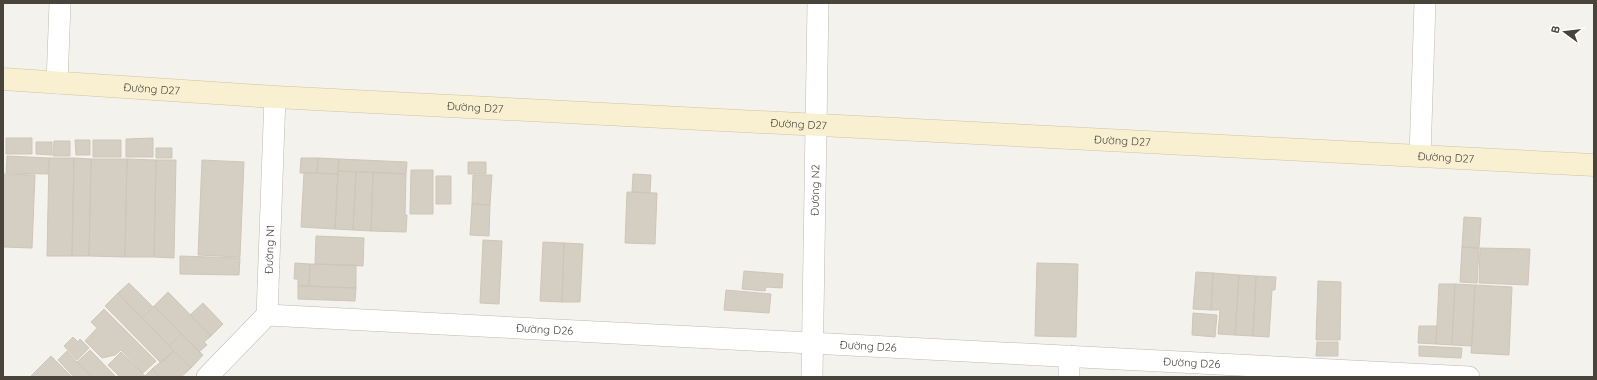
<svg xmlns="http://www.w3.org/2000/svg" width="1597" height="380" viewBox="0 0 1597 380" font-family="Quicksand,sans-serif">
	<style>
		.building { fill: #d5cec3; stroke: #cfc6b7 }
		.lines { fill: none; stroke-linecap: round; stroke-linejoin: round }
		.street-casing { stroke: #bfbab0; stroke-width: 22 }
		.secondary-casing { stroke: #cec4a2; stroke-width: 23 }
		.street { stroke: #fff; stroke-width: 21 }
		.secondary { stroke: #f9f0d2; stroke-width: 22 }
		.labels { text-anchor: middle; dominant-baseline: central; stroke-width: 4; stroke-linejoin: round; paint-order: stroke }
		.street-label { font-size: 11px; fill: #48433b; stroke: #fff }
	</style>
	<rect width="100%" height="100%" fill="#f4f2ed"/>
	<path class="building" d="M6,138H32V154H6Z
		M153,138V157H126V139Z
		M75,140H90V155H76Z
		M93,140H121V157H93Z
		M54,141H70V156H53Z
		M36,142H52V155L36,154Z
		M156,148H172V158H156Z
		M7,156L49,158L48,174L6,173Z
		M49,158H74L72,256H47Z
		M74,158L91,159L89,256H72Z
		M301,158H318L317,173H300Z
		M318,158L339,159L338,174L317,173Z
		M91,159H127L125,257L89,256Z
		M127,159L156,160L154,257H125Z
		M339,159L407,162L406,174L338,171Z
		M156,160H176L174,258L154,257Z
		M202,160L244,162L240,257L198,255Z
		M468,162H486V174H468Z
		M411,170H433V214H410Z
		M338,171L356,172L353,230L335,229Z
		M356,172H373L371,231L353,230Z
		M373,172L406,174L405,215H407L406,232L371,231Z
		M304,173L338,174L335,229L301,227Z
		M3,174L35,175L32,248L3,247Z
		M633,174L651,175L650,193L632,192Z
		M473,175H492L490,205L472,204Z
		M436,176H451V204H436Z
		M627,192L657,193L655,244L625,243Z
		M472,204L490,205L489,236L470,235Z
		M1464,217L1481,218L1479,248L1462,247Z
		M316,236L364,238L363,266L315,264Z
		M483,240L502,241L499,304L480,303Z
		M543,242L564,243L562,302L540,301Z
		M564,243L583,244L580,302H562Z
		M1462,247L1479,248L1477,283L1460,282Z
		M1480,248L1530,249L1528,285L1479,283Z
		M180,256L240,258L239,275L180,274Z
		M295,263L310,264L309,286H298V279H294Z
		M1037,263L1078,264L1076,337L1035,336Z
		M310,264L356,265V288L309,286Z
		M744,271L783,274L782,288L766,287L765,291L742,289Z
		M1196,272L1213,273L1211,310L1193,309Z
		M1213,273L1239,275L1235,335L1218,334L1220,310H1211Z
		M1239,275L1256,276L1253,336L1235,335Z
		M1256,276L1276,277L1275,290H1272L1269,337L1253,336Z
		M1318,281L1341,282L1340,340H1316Z
		M129,283L153,307L142,318L118,293Z
		M1439,284H1455L1452,345L1436,344Z
		M1455,284L1475,285L1472,346L1452,345Z
		M1475,285L1512,287L1509,355L1471,353Z
		M298,286L356,288L355,301L298,299Z
		M726,290L771,294L769,313L724,310Z
		M168,292L211,336L204,342L207,345L199,352L154,306Z
		M118,293L174,351L161,363L105,306Z
		M203,303L223,324L211,336L190,315Z
		M154,306L181,334L169,346L142,318Z
		M104,309L156,361L143,373L121,350L115,355L102,358L85,341L97,328L91,322Z
		M1193,313L1217,315L1215,337L1192,335Z
		M1419,326H1437L1436,344L1418,343Z
		M181,334L203,355L191,368L169,346Z
		M73,337L78,342L80,339L89,348L77,360L64,346Z
		M1317,342H1338V356H1316Z
		M1419,346L1462,348L1461,358L1419,356Z
		M90,350L116,377H92L77,362Z
		M67,351L77,362L92,377H74L58,360Z
		M174,351L191,368L181,377H160L152,369Z
		M121,352L145,376L152,369L160,377H120L108,365Z
		M51,356L72,377H30Z"/>
	<g class="lines">
		<defs>
			<g id="street">
				<path d="M57,83L60,3"/>
				<path d="M1420,156L1425,3"/>
				<path id="s1" d="M267,315L1469,377"/>
				<path d="M1069,356V377"/>
				<path id="s2" d="M207,377L267,315L275,97"/>
				<path id="s3" d="M812,377L818,3"/>
			</g>
			<g id="secondary">
				<path id="s4" d="M3,79L275,97L1594,165"/>
			</g>
		</defs>
		<use href="#street" class="street-casing"/>
		<use href="#secondary" class="secondary-casing"/>
		<use href="#street" class="street"/>
		<use href="#secondary" class="secondary"/>
	</g>
	<g class="labels">
		<g class="street-label">
			<text stroke="none"><textPath href="#s4" startOffset="149">Đường D27</textPath></text>
			<text stroke="none"><textPath href="#s4" startOffset="473">Đường D27</textPath></text>
			<text stroke="none"><textPath href="#s4" startOffset="797">Đường D27</textPath></text>
			<text stroke="none"><textPath href="#s4" startOffset="1121">Đường D27</textPath></text>
			<text stroke="none"><textPath href="#s4" startOffset="1445">Đường D27</textPath></text>
			<text stroke="none"><textPath href="#s3" startOffset="187">Đường N2</textPath></text>
			<text stroke="none"><textPath href="#s2" startOffset="152">Đường N1</textPath></text>
			<text stroke="none"><textPath href="#s1" startOffset="278">Đường D26</textPath></text>
			<text stroke="none"><textPath href="#s1" startOffset="602">Đường D26</textPath></text>
			<text stroke="none"><textPath href="#s1" startOffset="926">Đường D26</textPath></text>
		</g>
	</g>
	<rect width="1597" height="380" fill="none" stroke="#48433b" stroke-width="8"/>
	<g transform="translate(1565 32) rotate(285)" stroke="#ffffff" stroke-width="3" paint-order="stroke">
	<path d="M0-3L7 15L0 10L-7 15Z" fill="#48433b"/>
	<text y="-6" font-size="11" font-weight="bold" text-anchor="middle" fill="#48433b">B</text>
	</g>
</svg>
